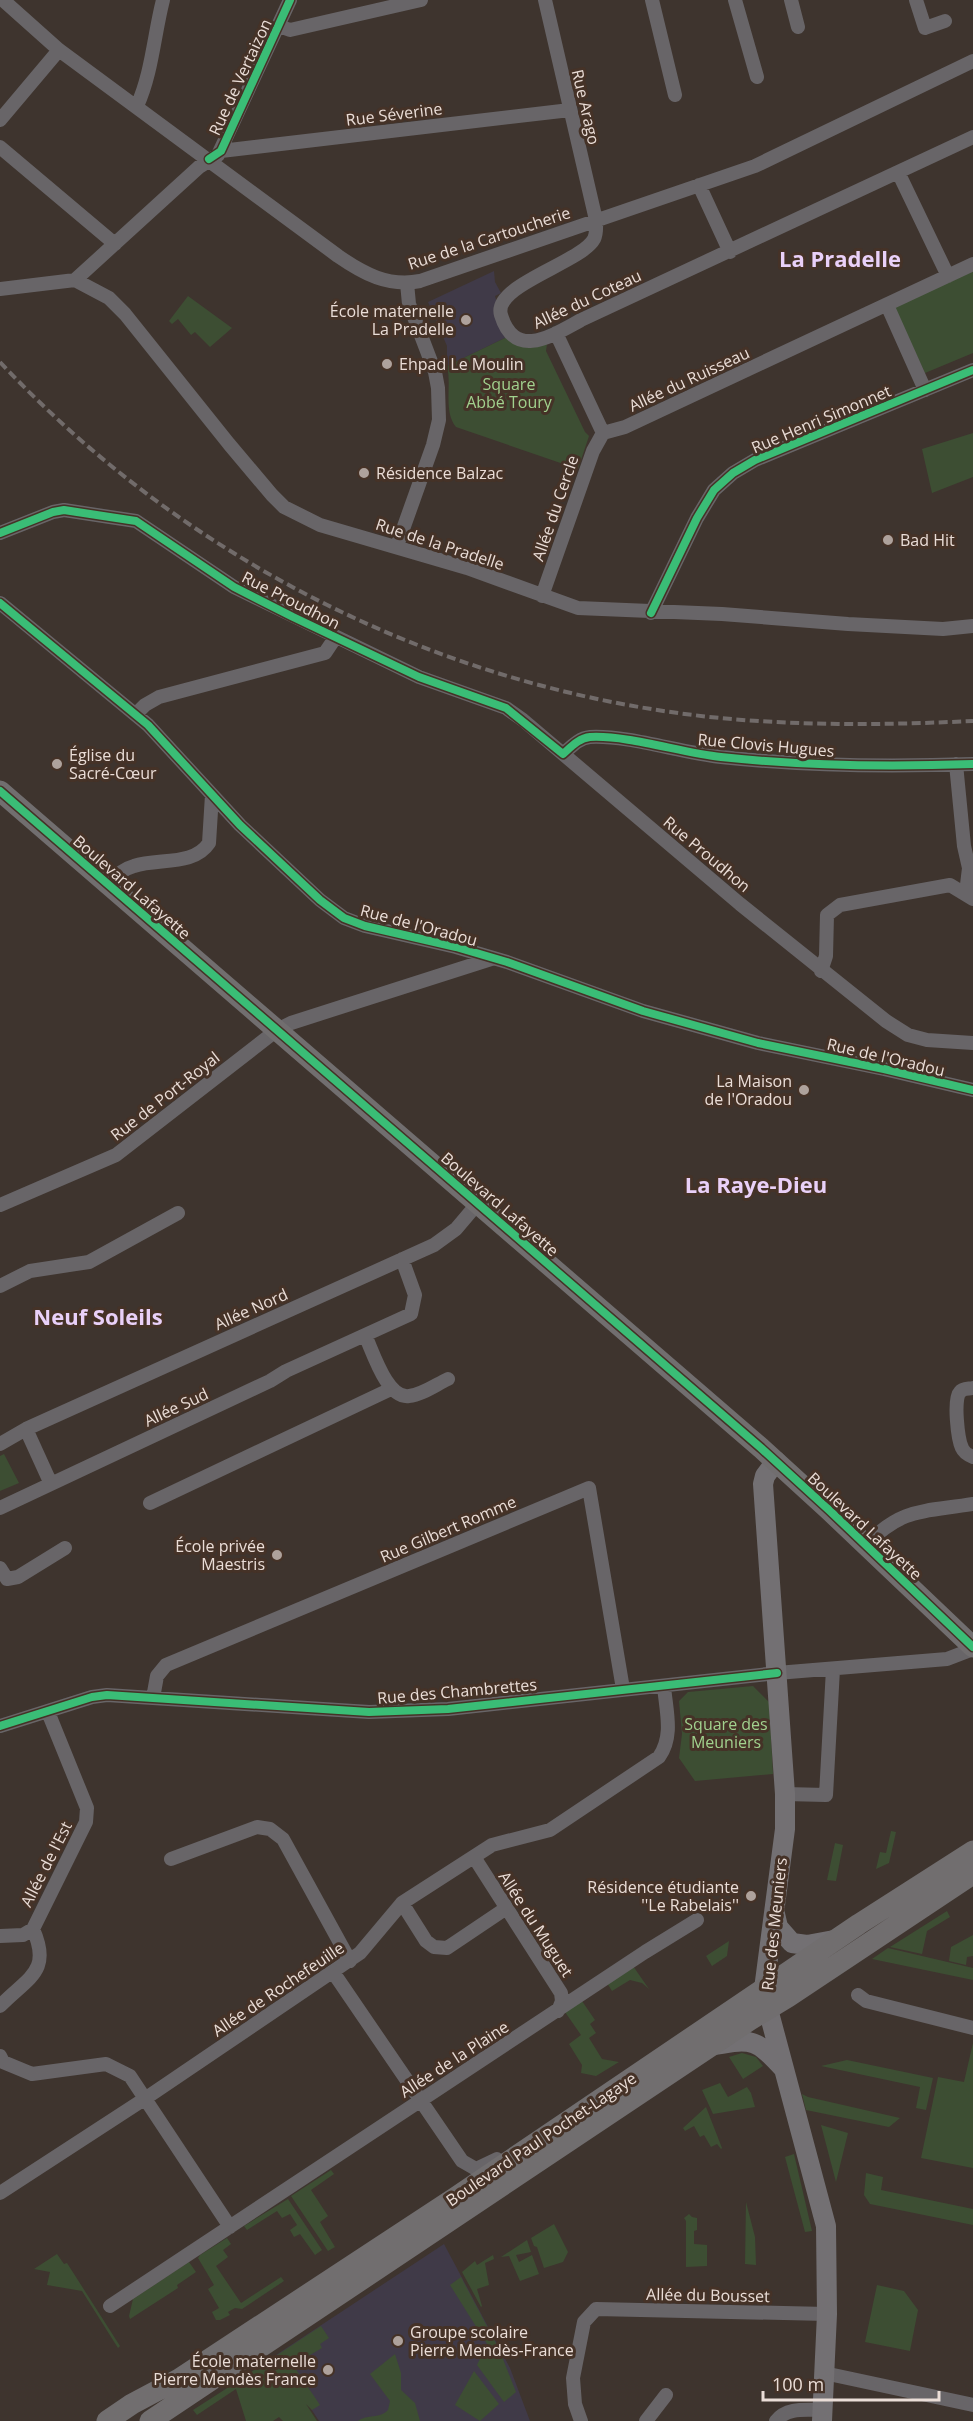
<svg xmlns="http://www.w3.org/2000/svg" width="973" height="2421" viewBox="0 0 973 2421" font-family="'Open Sans',sans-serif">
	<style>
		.education { fill: #403a48 }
		.green { fill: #3d4e33 }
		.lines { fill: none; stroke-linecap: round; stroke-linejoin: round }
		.minor { stroke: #686568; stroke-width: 14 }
		.secondary { stroke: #737073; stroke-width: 20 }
		.primary { stroke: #716e6f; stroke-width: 21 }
		.rail { stroke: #716b6a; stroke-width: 4; stroke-dasharray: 9 4.5; stroke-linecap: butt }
		.cycleway-casing { stroke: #453227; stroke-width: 11 }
		.cycleway { stroke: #3abd76; stroke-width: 8 }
		.poi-dot { fill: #aea29c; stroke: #453227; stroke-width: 2 }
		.labels { text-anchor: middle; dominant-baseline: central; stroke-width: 6; stroke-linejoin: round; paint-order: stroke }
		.street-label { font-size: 16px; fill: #eaddd7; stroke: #453227 }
		.poi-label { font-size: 16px; fill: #eaddd7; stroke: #453227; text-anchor: end }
		.park-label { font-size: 16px; fill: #a1d18e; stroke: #453227 }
		.district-label { font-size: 22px; font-weight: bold; fill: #e9d0f8; stroke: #453227 }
	</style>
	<rect width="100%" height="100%" fill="#3e342e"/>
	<path class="education" d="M494,271L495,282L501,293L495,296L507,337L447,366V346L428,302Z
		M444,2244L510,2368L530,2421H319L276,2355Z"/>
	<path class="green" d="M973,271V353L925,373L894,307Z
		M188,296L232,328L210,347L195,332L191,335L178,319L172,324L169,321Z
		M507,337L525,347L547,344L546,351L585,432L589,436L578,469L456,427C443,411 452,386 447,366Z
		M973,433V477L932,493L922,449Z
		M4,1454L19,1483L0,1491V1456Z
		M753,1686L769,1702L773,1774L695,1781L679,1758L682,1734L679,1701L688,1692Z
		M891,1831L896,1832L889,1863L876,1869L880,1852L886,1853Z
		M835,1843L843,1845L836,1881L827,1880Z
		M947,1911L950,1917L927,1931L922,1954L890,1947Z
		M973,1935V1956L967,1957L966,1965L949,1961L951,1947Z
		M729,1941L727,1956L712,1966L706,1956Z
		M888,1948L973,1968V1980L872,1959Z
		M633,1966L649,1989L642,1983L630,1980L612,1991L607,1983Z
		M582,2001L595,2020L590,2024L596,2033L589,2038L602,2059L619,2062L596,2076L581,2073L582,2065L569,2044L581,2035L565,2012Z
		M973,2043V2168L921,2158L938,2077L964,2082Z
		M742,2053L756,2057L763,2066L743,2079L729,2057Z
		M847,2060L933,2078L926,2110L916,2108L920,2087L821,2066Z
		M720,2083L728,2097L747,2087L751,2093L755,2107L713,2114L702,2090Z
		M802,2094L808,2097L900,2118L889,2127L806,2110Z
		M706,2107L722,2148L721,2149L717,2144L711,2147L704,2135L700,2137L694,2126L685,2131L683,2128Z
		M821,2125L848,2133L836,2182Z
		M794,2154L812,2231L805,2232L785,2157Z
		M331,2170L334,2174L311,2190L328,2216L320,2222L335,2247L328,2251L291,2196Z
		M866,2173L883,2177L881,2190L973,2209V2225L870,2204L864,2195Z
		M288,2199L322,2250L315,2255L300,2234L294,2237L290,2230L297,2225L290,2214L282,2218L277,2211L247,2230L244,2226Z
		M746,2202L755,2237L756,2265L745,2264Z
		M689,2214L692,2217L697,2218V2230L694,2231V2244L707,2245V2266L686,2267V2221L684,2218Z
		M554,2224L568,2252L563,2262L544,2268L537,2247L534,2246L531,2238Z
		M227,2238L231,2244L223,2250L228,2257L216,2266L241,2303L281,2277L284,2281L242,2309L235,2308L228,2312L230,2315L220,2320H216L212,2312L219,2308L208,2289L214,2285L198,2258L200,2255Z
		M527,2240L531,2252L516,2255L519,2262L532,2255L539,2274L520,2281L509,2256L501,2257Z
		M57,2254L64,2264L67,2263L120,2346L118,2348L82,2291L47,2285L50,2272L34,2269Z
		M493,2255L494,2259L485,2263L489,2285L477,2289L482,2306L481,2307L462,2272L475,2261L477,2265Z
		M189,2262L196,2272L177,2285L178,2288L130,2319L129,2316L133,2299Z
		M461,2277L499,2349L516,2392L504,2402L477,2365L487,2344L450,2285Z
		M877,2285L904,2291L918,2310L910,2351L865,2342Z
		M321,2326L329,2338L320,2344L322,2348L293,2365L320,2405L312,2410L306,2404L317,2421H283L279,2417L273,2421H246L236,2389L197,2415L193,2410L235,2383L236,2386V2382Z
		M395,2354L401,2373V2390L415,2403L420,2421H358C367,2414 380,2419 388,2410L390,2401L370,2374Z
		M474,2371L499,2404L480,2421L455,2405Z"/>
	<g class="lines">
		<path class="minor" d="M3,0L59,50L338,256C364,274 388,287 420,281L755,166L973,61
			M545,0L596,220C596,227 597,233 594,239C581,263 492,285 501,315C515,361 553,335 581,320L973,137
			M652,0L675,95
			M735,0L757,77
			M791,0L798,27
			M916,0L925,28L945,21
			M279,26L290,30L421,0
			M137,106C152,73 154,35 163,0
			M0,120L59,50
			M0,147L115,244
			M221,151L570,110
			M898,172L948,276
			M699,185L730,252
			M75,280L199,167L218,155L290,0
			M0,289L75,280L109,298L125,314L229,444L272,495L284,507L320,525L467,568L578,608L722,614L848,624L943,629L973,626
			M887,305L925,390
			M556,333L603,433
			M603,433L625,427L973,264
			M0,533L53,512L64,510L136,521L234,587L419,677L506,708L523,720L740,904L886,1021L908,1035L927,1040L973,1043
			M397,546L433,445L439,420L438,388L435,372L409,304L407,283
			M542,596L593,451L603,433
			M0,603L148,725L240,825L320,900L344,918L365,926L456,947L507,962L643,1011L758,1043L884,1069L973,1090
			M651,613L697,518L714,490L733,473L755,460L973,370
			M136,714L145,705L159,697L325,653L335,638
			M563,754C571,747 579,738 590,737C629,735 681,753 721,757C804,766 889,767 973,764
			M956,764L964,846L969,868L966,893
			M107,884C116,876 123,869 134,866C159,858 194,866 209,843L212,795
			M821,971L826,956L827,915L840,905L950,885L973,899
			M0,1205L116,1155L277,1030L291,1023L491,959
			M0,1286L30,1271L89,1262L178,1213
			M365,1335C373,1352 387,1399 409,1396C422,1395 437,1384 448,1379
			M973,1388C968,1389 963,1388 960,1392C953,1399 958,1440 962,1448C964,1453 968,1455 973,1457
			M26,1429L51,1484
			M0,1444L26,1429L434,1245L456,1229L478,1203
			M150,1503L391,1389
			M0,1508L270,1381L286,1371L411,1314L415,1295L402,1259
			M866,1545C902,1507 925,1512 973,1504
			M0,1568L7,1579L18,1577L65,1548
			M153,1698L157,1676L166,1665L589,1488L623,1689
			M0,1726L92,1697L107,1695L369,1712L448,1709L777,1673L947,1659L973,1649
			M785,1794L826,1795L833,1669
			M474,1857L561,1993L562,2001L558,2011
			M171,1859L257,1827L270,1829L283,1839L350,1961
			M402,1903L426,1941L434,1947L447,1948L505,1909
			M33,1929L86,1822L87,1808L48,1712
			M0,1936L23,1935L33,1929
			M333,1972L462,2161L476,2169L497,2159
			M858,1995L866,2001L973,2028
			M0,2006C28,1977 52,1972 33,1929
			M0,2056L3,2062L32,2074L106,2064L130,2076L230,2227
			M0,2193L146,2098L360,1953L402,1903L492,1845L550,1830L659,1757C674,1736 666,1711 664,1686
			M110,2306L645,1952L697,1920
			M824,2373L973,2405
			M581,2421L575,2404L573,2378L584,2322L596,2309L827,2314
			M646,2421L666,2395
			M776,2421C787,2407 805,2410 822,2410"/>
		<path class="secondary" d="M776,1461L765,1476L763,1484L785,1794V1829L764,1989L768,2009L826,2226L827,2314L822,2421
			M775,1914L778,1927L792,1943L807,1945L834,1940
			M715,2045C753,2038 757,2040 783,2068"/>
		<path class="primary" d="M0,791L761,1448L829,1510L973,1647
			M107,2421L132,2404L179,2379L456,2197L859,1924L973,1851
			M150,2421L750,2020L788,1997L973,1874"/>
		<path class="rail" d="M0,362C188,563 446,691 720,718C804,726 889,725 973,721"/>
		<defs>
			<path id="cycleway" d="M209,159L221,151L290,0
				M0,533L53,512L64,510L136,521L234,587L293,617L419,677L506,708L563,754C571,747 579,738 590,737C629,735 681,753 721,757C804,766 889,767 973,764
				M0,603L148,725L240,825L320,900L344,918L365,926L456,947L507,962L643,1011L758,1043L884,1069L973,1090
				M651,613L697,518L714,490L733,473L755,460L973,370
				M0,791L761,1448L829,1510L973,1647
				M0,1726L92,1697L107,1695L369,1712L448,1709L777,1673"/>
		</defs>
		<use href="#cycleway" class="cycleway-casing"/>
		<use href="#cycleway" class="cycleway"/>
	</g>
	<g class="poi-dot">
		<circle cx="466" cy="320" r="6"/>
		<circle cx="387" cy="364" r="6"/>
		<circle cx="364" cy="473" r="6"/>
		<circle cx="888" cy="540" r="6"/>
		<circle cx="57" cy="764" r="6"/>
		<circle cx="804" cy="1090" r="6"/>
		<circle cx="277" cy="1555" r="6"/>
		<circle cx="751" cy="1896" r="6"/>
		<circle cx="398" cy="2341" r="6"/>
		<circle cx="328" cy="2370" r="6"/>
	</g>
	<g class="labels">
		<g class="street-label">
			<text transform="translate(240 77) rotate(-65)">Rue de Vertaizon</text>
			<text transform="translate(586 107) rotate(77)">Rue Arago</text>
			<text transform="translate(394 114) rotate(-7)">Rue Séverine</text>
			<text transform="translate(489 238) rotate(-18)">Rue de la Cartoucherie</text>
			<text transform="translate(587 299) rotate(-25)">Allée du Coteau</text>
			<text transform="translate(689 379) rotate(-25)">Allée du Ruisseau</text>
			<text transform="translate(821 419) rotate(-23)">Rue Henri Simonnet</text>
			<text transform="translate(555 508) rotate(-71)">Allée du Cercle</text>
			<text transform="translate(440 544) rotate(18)">Rue de la Pradelle</text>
			<text transform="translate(291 600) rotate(27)">Rue Proudhon</text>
			<text transform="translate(766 745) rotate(5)">Rue Clovis Hugues</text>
			<text transform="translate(707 854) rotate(40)">Rue Proudhon</text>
			<text transform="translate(132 887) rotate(41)">Boulevard Lafayette</text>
			<text transform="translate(419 925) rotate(15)">Rue de l'Oradou</text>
			<text transform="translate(886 1057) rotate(13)">Rue de l'Oradou</text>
			<text transform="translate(165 1096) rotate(-38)">Rue de Port-Royal</text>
			<text transform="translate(500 1204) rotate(41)">Boulevard Lafayette</text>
			<text transform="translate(251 1309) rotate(-24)">Allée Nord</text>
			<text transform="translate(176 1407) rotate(-25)">Allée Sud</text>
			<text transform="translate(865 1526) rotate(43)">Boulevard Lafayette</text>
			<text transform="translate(448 1529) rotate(-23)">Rue Gilbert Romme</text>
			<text transform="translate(457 1691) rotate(-5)">Rue des Chambrettes</text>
			<text transform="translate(46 1864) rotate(-63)">Allée de l'Est</text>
			<text transform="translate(536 1924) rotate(57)">Allée du Muguet</text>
			<text transform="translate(774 1924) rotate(-84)">Rue des Meuniers</text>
			<text transform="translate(278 1989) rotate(-34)">Allée de Rochefeuille</text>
			<text transform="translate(454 2059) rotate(-33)">Allée de la Plaine</text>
			<text transform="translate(541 2139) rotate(-34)">Boulevard Paul Pochet-Lagaye</text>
			<text transform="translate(708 2295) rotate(1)">Allée du Bousset</text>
		</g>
		<g class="poi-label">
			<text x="454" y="311">École maternelle<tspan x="454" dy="18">La Pradelle</tspan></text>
			<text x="399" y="364" text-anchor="start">Ehpad Le Moulin</text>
			<text x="376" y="473" text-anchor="start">Résidence Balzac</text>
			<text x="900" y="540" text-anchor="start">Bad Hit</text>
			<text x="69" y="755" text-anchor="start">Église du<tspan x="69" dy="18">Sacré-Cœur</tspan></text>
			<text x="792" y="1081">La Maison<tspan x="792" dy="18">de l'Oradou</tspan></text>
			<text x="265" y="1546">École privée<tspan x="265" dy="18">Maestris</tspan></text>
			<text x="739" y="1887">Résidence étudiante<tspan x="739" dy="18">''Le Rabelais''</tspan></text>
			<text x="410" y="2332" text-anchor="start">Groupe scolaire<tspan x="410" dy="18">Pierre Mendès-France</tspan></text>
			<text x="316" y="2361">École maternelle<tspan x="316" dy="18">Pierre Mendès France</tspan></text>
		</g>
		<g class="park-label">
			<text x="509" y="384">Square<tspan x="509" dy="18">Abbé Toury</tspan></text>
			<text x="726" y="1724">Square des<tspan x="726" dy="18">Meuniers</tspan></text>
		</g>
		<g class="district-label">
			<text x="840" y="258">La Pradelle</text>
			<text x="756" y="1184">La Raye-Dieu</text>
			<text x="98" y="1316">Neuf Soleils</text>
		</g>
	</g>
	<path d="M763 2391v9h176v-9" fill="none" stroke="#eaddd7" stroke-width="3"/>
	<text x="772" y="2391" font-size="18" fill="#eaddd7" stroke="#453227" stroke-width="4.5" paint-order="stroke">100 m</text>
</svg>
